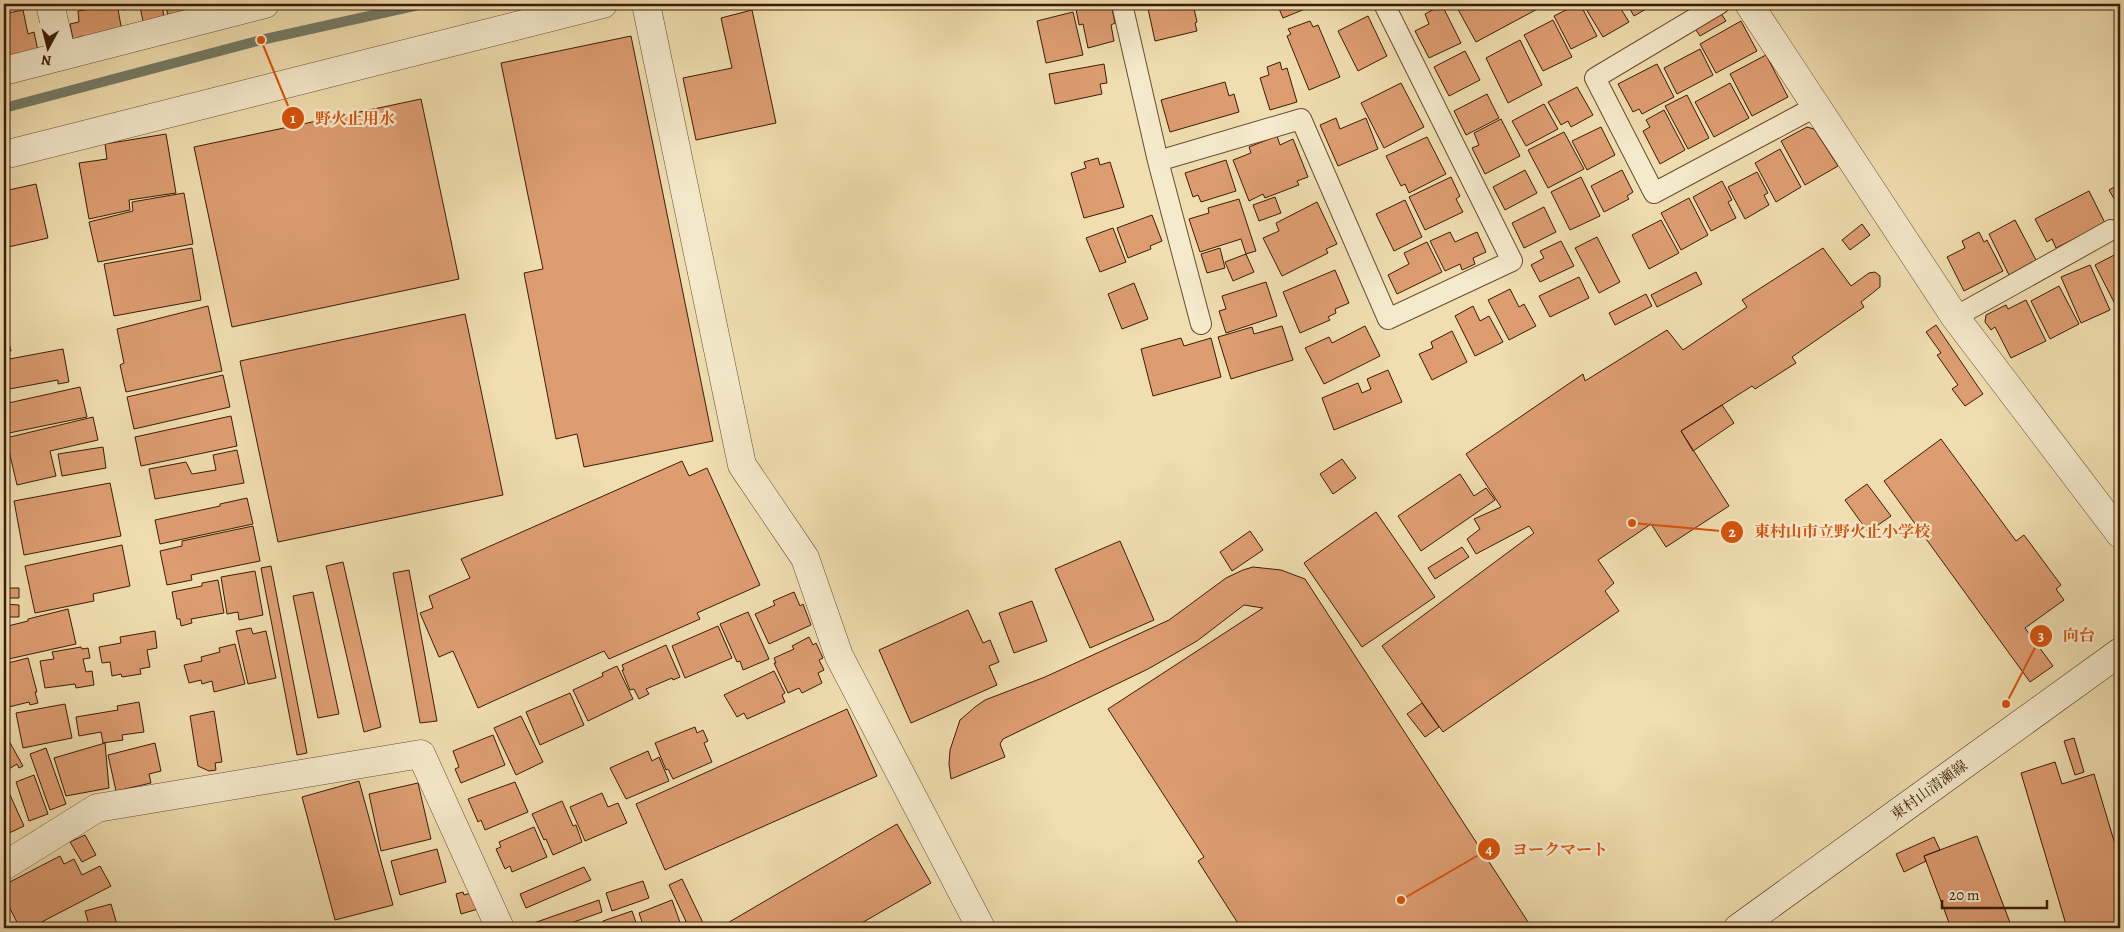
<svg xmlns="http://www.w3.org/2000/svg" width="2124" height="932" viewBox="0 0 2124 932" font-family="Alegreya,'Noto Serif JP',serif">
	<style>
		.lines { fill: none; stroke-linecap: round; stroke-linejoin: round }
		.stream { stroke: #757c67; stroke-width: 10 }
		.building { fill: #dd9d71; stroke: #3b1c06 }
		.service-casing { stroke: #684c30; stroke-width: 22 }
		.minor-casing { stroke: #684c30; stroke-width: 29 }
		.secondary-casing { stroke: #3b1c06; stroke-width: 29 }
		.service { stroke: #f5eacc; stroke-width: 20 }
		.minor { stroke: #f5eacc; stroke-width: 28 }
		.secondary { stroke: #f5eacc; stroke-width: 28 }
		.labels { text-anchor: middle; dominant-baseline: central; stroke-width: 4.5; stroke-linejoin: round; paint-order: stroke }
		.street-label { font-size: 15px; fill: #3b1c06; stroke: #f5eacc }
		.leader { fill: none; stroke: #d7530b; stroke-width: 2 }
		.callout-dot { fill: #d7530b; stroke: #f5eacc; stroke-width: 2 }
		.mark-label { font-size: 15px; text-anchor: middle; font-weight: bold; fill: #fff }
		.callout-label { font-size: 16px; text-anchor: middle; font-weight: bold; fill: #d7530b; stroke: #f5eacc; stroke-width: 4.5; stroke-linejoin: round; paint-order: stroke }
	</style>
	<rect width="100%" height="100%" fill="#f0deb0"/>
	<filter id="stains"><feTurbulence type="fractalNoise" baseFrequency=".004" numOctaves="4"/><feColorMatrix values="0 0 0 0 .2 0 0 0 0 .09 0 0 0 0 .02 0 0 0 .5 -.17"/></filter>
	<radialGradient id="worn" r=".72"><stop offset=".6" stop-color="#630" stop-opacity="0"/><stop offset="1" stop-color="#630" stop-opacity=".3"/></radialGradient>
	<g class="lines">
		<path class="stream" d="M4,108L261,40L423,4"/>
	</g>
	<path class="building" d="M117,4L123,37L84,45L83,36L73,39L70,24L79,22L78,11Z
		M122,4H162L164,18L143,21L140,7L123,10Z
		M165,4H211L168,15Z
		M1075,4H1111L1115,23L1111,25L1114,41L1088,48L1083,24L1079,25Z
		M1147,4H1193L1197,22L1195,23L1197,31L1155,41Z
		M1277,4H1306L1303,5L1305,9L1283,18Z
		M1419,4H1435L1422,10Z
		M1455,4H1542L1543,6L1476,42Z
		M1578,4H1580L1597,36L1571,49L1554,16Z
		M1583,4H1618L1629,22L1603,37Z
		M1627,4H1652L1653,5L1634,16Z
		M1880,4H1895L1885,10Z
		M1442,5L1461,43L1429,58L1415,31L1429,24L1425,14Z
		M23,10L28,34L34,32L38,51L4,66V14Z
		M752,10L776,123L696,140L683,78L732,68L721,18Z
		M1073,12L1083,55L1046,63L1037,21Z
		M1720,12L1726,21L1700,36L1694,27Z
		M1368,16L1387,56L1358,71L1338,31Z
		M1553,20L1572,57L1543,71L1524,35Z
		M1310,21L1313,27L1318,25L1340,77L1309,90L1287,36L1291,34L1288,29Z
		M1741,21L1757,51L1716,73L1700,44Z
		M631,36L713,441L584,467L577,434L556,439L524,273L543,269L501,63Z
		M1520,40L1542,85L1508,103L1486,58Z
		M1700,49L1713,75L1677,94L1664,68Z
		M1465,51L1480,80L1449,96L1434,67Z
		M1766,55L1788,97L1752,116L1730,74Z
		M1280,62L1282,70L1287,68L1297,102L1270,110L1260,78L1269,75L1267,67Z
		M1104,64L1107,83L1100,84L1102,94L1055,104L1049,74Z
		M1657,64L1674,97L1642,114L1639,109L1633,112L1618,84Z
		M1225,82L1229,96L1234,94L1239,112L1170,132L1161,100Z
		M1401,83L1424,127L1384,148L1361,103Z
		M1730,83L1749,118L1714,137L1695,102Z
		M1577,87L1593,115L1571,127L1568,121L1561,125L1548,102Z
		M1487,94L1499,118L1466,135L1454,111Z
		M1687,95L1709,138L1688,149L1665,106Z
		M421,99L459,279L232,327L194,147Z
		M1544,104L1558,129L1526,146L1512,121Z
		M1664,110L1685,150L1660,164L1643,131L1650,127L1646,120Z
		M1336,118L1340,129L1366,118L1378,149L1338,166L1320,125Z
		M1501,119L1520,156L1485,174L1472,148L1479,145L1474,133Z
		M1601,127L1615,155L1587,170L1572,141Z
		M1807,127L1814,129L1838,166L1805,185L1781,141Z
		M1564,132L1584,169L1548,188L1528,150Z
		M166,134L176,193L129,200L130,210L89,219L79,163L107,159L105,144Z
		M1277,136L1280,145L1293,139L1308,177L1297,181L1299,185L1265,198L1263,194L1249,201L1233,160L1251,153L1249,147Z
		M1427,137L1446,174L1409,193L1405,184L1401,186L1386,156Z
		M1780,149L1801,187L1776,202L1755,163Z
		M1098,158L1100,165L1110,162L1124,207L1084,218L1071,173L1086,168L1084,162Z
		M1226,160L1236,191L1201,202L1198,195L1193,197L1185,173Z
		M1525,170L1537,193L1505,210L1493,187Z
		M1622,170L1633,192L1627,196L1629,199L1604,212L1591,186Z
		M1757,172L1768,193L1764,195L1769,205L1745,219L1728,187Z
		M1451,177L1460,196L1456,199L1463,212L1425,230L1409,197Z
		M1581,177L1600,216L1570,230L1551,192Z
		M1722,181L1732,200L1728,202L1736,218L1711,231L1693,197Z
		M36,184L48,238L4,248V191Z
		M2120,184V209L2109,190Z
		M2089,191L2105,223L2056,248L2052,239L2047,242L2035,219Z
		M184,193L193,244L98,262L89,222L133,211L132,202Z
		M1275,197L1281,213L1259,221L1253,205Z
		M1689,198L1708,235L1681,250L1661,213Z
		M1239,199L1256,251L1246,254L1241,239L1200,252L1189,219L1209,213L1208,208Z
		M1405,200L1422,237L1394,251L1376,214Z
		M1317,202L1337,244L1326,249L1328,253L1282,276L1263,238L1279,231L1276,223Z
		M1544,207L1556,232L1524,248L1512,223Z
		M1152,215L1162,241L1150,246L1151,249L1128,258L1117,228Z
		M1661,220L1679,253L1649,269L1632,235Z
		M2015,220L2036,260L2009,275L1989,234Z
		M1862,224L1870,235L1850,250L1842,240Z
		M1113,228L1126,262L1100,272L1086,238Z
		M1450,232L1455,242L1477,232L1486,252L1473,258L1475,264L1462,270L1460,264L1445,271L1430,241Z
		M1979,232L1984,242L1987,240L2003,271L1964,291L1947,257L1965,248L1962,241Z
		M1597,237L1620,282L1599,293L1575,248Z
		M1561,241L1574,266L1540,282L1531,265L1544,258L1540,251Z
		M1427,242L1442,272L1397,294L1388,275L1409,264L1404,253Z
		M192,248L201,300L114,316L104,264Z
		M1220,248L1225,268L1207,273L1201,254Z
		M1823,248L1851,286L1869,273L1875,272L1880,276V287L1861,302L1864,307L1792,357L1796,363L1755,389L1752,386L1681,431L1729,506L1666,547L1651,524L1598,560L1614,583L1605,591L1619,611L1443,732L1382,646L1534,533L1529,526L1476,554L1467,539L1480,529L1474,519L1501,507L1466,454L1583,374L1585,381L1667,330L1683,350L1747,307L1742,300Z
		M2120,252V304L2116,306L2095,265Z
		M1246,254L1254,272L1233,281L1225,262Z
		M2090,265L2110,310L2081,323L2061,277Z
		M1335,270L1349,303L1335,309L1336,313L1328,317L1330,320L1300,333L1283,292Z
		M1696,272L1702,284L1657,307L1651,295Z
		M1579,277L1589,298L1550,317L1539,296Z
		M1266,282L1277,316L1226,333L1219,311L1226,309L1222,296Z
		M1134,283L1148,319L1122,329L1108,294Z
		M2059,286L2079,324L2050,339L2031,301Z
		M1510,289L1519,307L1524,304L1536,326L1509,340L1488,300Z
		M1646,294L1652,306L1615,325L1609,313Z
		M2026,300L2046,341L2011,358L1995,327L1991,330L1985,322L1986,315L2006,305L2008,309Z
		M208,306L222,371L126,392L120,365L124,363L117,329Z
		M1473,306L1480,321L1489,316L1503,342L1475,356L1455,316Z
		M465,314L503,495L278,542L240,361Z
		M4,323L11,351L4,352Z
		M1936,325L1983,394L1965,406L1952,389L1958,385L1937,355L1941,353L1926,332Z
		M1282,326L1293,360L1231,379L1218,337L1252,327L1254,334Z
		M1365,326L1380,356L1324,384L1305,348L1329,337L1332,343Z
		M1452,331L1467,362L1432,380L1419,354L1433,348L1431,342Z
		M1181,338L1184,346L1211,338L1221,377L1153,396L1141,349Z
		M63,349L69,382L58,384V380L4,390V360Z
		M1388,370L1402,402L1334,430L1322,398L1358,383L1362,393L1371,389L1367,379Z
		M223,375L230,407L134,429L127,397Z
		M80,387L87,417L4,434V404Z
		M1722,405L1734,423L1693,451L1681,431Z
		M231,416L237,446L141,466L135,437Z
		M93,417L98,440L50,451L56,476L17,485L6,438Z
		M1941,439L2016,541L2024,535L2061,585L2056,589L2064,600L2025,628L2053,666L2030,682L1884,481Z
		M103,447L106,468L62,476L58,454Z
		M237,450L244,483L155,499L149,469L186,462L192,474L216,470L213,455Z
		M1342,459L1356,478L1333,494L1320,474Z
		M682,461L689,476L707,468L760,585L697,613L700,619L609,659L604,651L478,708L453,651L439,657L420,613L433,608L429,596L470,578L461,559Z
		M1460,474L1474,496L1486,488L1495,500L1421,551L1398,516Z
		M110,483L121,536L24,555L14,501Z
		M1867,484L1891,516L1868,532L1845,500Z
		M247,498L253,524L160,544L155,520L220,506V504Z
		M1376,512L1435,597L1362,647L1304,563Z
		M253,526L260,561L191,575L192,580L167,585L160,551L182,546V541Z
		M1250,531L1263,550L1232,571L1220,552Z
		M1120,541L1154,620L1090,648L1055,569Z
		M122,545L130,586L93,594L94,601L35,613L25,566Z
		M1462,547L1469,557L1435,579L1428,568Z
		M343,562L381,727L364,732L326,566Z
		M271,566L307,753L297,755L261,568Z
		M1253,567L1281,570L1305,579L1532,928H1241L1198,861L1204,857L1108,709L1263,608L1244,605L1197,641L1148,669L1003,739L1000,744L1005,757L951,779L949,764L950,750L960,720L975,707L985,700L1045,677L1169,620L1226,578L1243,570Z
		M409,570L437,721L420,723L393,573Z
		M255,571L263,615L239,620L238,612L227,614L221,577Z
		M218,580L224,613L191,619L192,623L181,626L180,619H177L172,592L202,586V583Z
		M4,588H19V598H4Z
		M313,592L339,714L318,718L293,596Z
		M794,592L800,606L803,604L811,625L769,644L755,614L775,605L773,601Z
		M1032,601L1047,641L1014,653L999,613Z
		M4,604L19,605V617H4Z
		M68,609L76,644L4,660V627L28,621V619Z
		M968,610L983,643L990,640L999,662L989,666L997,685L911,723L879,650Z
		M748,612L769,659L743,670L740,661L737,662L720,624Z
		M718,626L732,658L685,678L672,646Z
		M251,628L253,634L266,631L276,678L248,684L236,631Z
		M155,631L157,648L147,650L150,667L140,669L141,674L122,677L121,674L112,676L110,662L102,663L99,647L121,643L120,637Z
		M809,637L813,645L816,643L823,658L819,660L824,670L818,673L822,683L802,693L799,688L788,693L774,663H776L774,658L794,649L792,646Z
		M235,644L245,684L214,692L212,681L202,684L201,680L189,683L184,665L202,661L201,657L220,652L219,648Z
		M666,645L680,677L673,680L672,678L646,689L649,694L639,699L634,689L630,690L622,670H624L622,665Z
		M81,647L82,649L88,648L90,658L83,659L86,672L92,671L94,685L76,688L75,684L45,688L40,661L54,659L52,652Z
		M28,658L37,692H35L38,703L30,705L29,702L9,707L4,688V664Z
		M617,666L633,699L588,721L573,690L603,676L602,673Z
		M774,671L785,693L782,695L785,702L747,719L744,713L737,717L724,695Z
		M570,693L584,725L540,745L526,712Z
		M139,702L144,732L122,735L123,740L103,743L101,732L79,736L76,717L118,710L117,706Z
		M1422,703L1439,727L1425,737L1407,714Z
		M65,704L72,738L23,748L16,713Z
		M847,709L877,776L665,870L636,804Z
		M214,711L222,762L215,763L216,770L209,771L198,766L190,716Z
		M521,716L543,762L516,775L494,728Z
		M695,727L697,733L703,730L708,741L704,743L712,762L673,779L668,769L666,770L655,743Z
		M4,732L23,766L19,768L17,764L4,772Z
		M493,735L505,765L461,783L455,769L459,767L453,751Z
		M2074,738L2084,772L2075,775L2064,741Z
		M105,743L109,788L66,796L54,758Z
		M155,743L161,771L149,774L151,783L116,791L108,755Z
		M46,748L66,804L50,810L30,754Z
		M648,751L652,761L659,757L669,781L626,799L610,768Z
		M2055,762L2062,784L2094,774L2120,861V928H2067L2021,773Z
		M34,775L48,814L29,821L16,782Z
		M359,781L393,905L335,920L302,797Z
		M515,782L528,812L485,830L481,820L478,822L468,799Z
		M418,783L431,839L381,851L369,794Z
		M6,786L24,826L7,834L4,827V788Z
		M602,793L608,807L618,803L627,823L585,841L570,807Z
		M562,801L573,826L576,825L582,842L553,855L546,839L544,840L532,814Z
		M897,824L931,883L853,928H719Z
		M534,827L547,857L512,872L510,866L505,869L496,849L501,847L499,842Z
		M85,835L96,855L82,862L70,842Z
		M1977,836L2012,928H1951L1924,856Z
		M1934,837L1940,850L1924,856L1926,861L1904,872L1896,854Z
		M437,849L446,882L400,895L391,861Z
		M60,856L64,864L74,859L82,875L100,866L111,886L30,928H20L4,897V885Z
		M584,867L591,880L526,908L520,894Z
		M682,879L704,925L697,928H689L669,885Z
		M643,881L649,898L612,911L606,893Z
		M463,892L464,895L474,892L478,909L461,914L456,894Z
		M599,900L602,912L557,928H533L531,924Z
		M672,900L682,928H644L639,913Z
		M111,904L118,928H90L85,911Z
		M632,911L638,928H606L603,921Z"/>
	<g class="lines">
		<defs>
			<path id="service" d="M1122,4L1158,161L1201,324
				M1719,4L1595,78L1654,193L1817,106
				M1158,161L1301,119L1388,319L1512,261L1384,4
				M1955,317L2111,230"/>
			<path id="minor" d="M50,4L62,56
				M646,4L742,465L805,558L839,656L981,928
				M1749,4L1955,317L2120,534
				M4,71L265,4
				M4,155L603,4
				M4,866L97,808L421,754L500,928"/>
			<path id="secondary" d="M1738,928L2120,652"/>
		</defs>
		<use href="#service" class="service-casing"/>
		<use href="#minor" class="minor-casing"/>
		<use href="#secondary" class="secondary-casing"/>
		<use href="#service" class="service"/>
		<use href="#minor" class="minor"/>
		<use href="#secondary" class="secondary"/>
	</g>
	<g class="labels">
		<g class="street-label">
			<text transform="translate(1929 790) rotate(-36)">東村山清瀬線</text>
		</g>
	</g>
	<path class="leader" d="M261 40L293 118M1632 523L1732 532M2006 704L2041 636M1401 900L1489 849"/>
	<g class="callout-dot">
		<circle cx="261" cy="40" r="5"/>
		<circle cx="1632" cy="523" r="5"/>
		<circle cx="2006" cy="704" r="5"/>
		<circle cx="1401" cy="900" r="5"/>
		<circle cx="293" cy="118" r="12"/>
		<circle cx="1732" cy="532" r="12"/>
		<circle cx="2041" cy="636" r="12"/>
		<circle cx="1489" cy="849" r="12"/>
	</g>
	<g class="mark-label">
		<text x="293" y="123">1</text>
		<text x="1732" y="537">2</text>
		<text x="2041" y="641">3</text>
		<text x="1489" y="854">4</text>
	</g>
	<g class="callout-label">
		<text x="355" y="124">野火止用水</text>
		<text x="1842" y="537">東村山市立野火止小学校</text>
		<text x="2079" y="641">向台</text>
		<text x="1560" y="855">ヨークマート</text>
	</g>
	<rect width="2124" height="932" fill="none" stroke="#f0deb0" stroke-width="20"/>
	<rect x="5" y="5" width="2114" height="922" fill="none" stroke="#3b1c06" stroke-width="2.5"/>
	<rect x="10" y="10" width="2104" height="912" fill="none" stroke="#3b1c06"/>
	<g transform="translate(48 48) rotate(187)" stroke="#f5eacc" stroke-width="4" paint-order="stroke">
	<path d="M0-4L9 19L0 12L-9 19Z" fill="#3b1c06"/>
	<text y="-8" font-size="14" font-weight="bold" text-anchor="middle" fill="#3b1c06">N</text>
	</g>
	<path d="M1942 900v8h105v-8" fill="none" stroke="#3b1c06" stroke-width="2.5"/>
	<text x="1949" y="900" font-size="15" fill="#3b1c06" stroke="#f5eacc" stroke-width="4" paint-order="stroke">20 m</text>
	<rect width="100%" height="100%" filter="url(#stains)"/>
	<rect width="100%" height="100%" fill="url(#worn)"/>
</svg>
